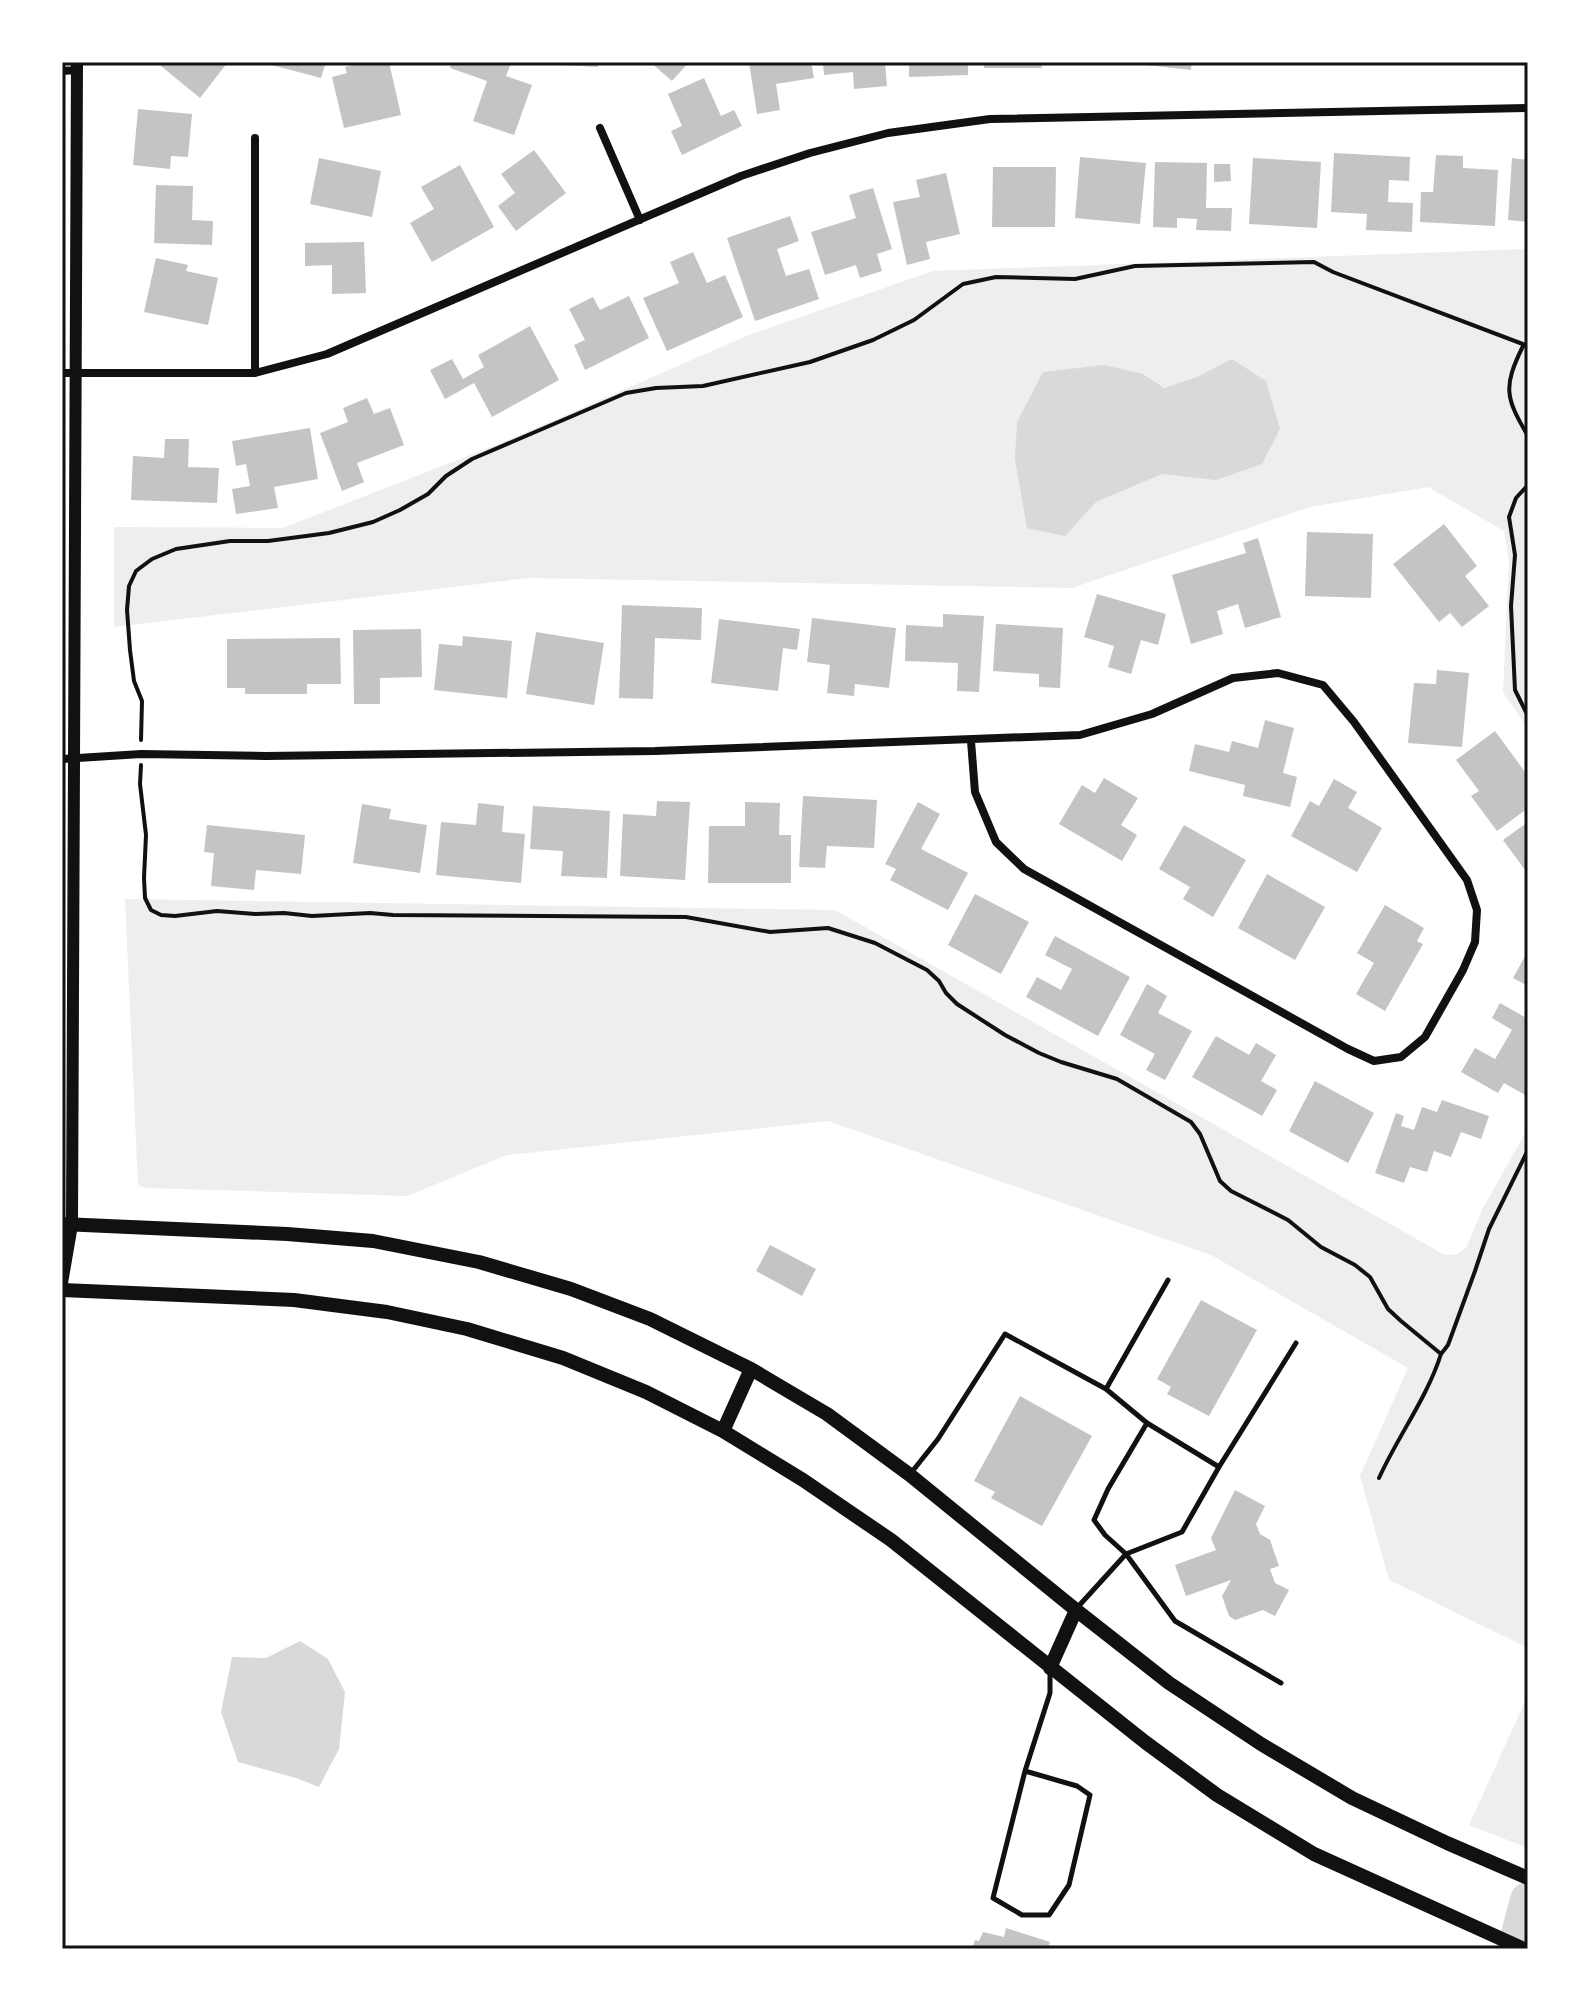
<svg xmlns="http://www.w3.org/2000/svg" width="1590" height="2011" viewBox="0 0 1590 2011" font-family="Quicksand,sans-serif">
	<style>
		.green { fill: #eee }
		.water { fill: #d9d9d9 }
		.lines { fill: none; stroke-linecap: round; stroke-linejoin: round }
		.river { stroke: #d9d9d9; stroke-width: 36 }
		.building { fill: #c4c4c4 }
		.path { stroke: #111; stroke-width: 4 }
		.service { stroke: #111; stroke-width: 5 }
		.minor { stroke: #111; stroke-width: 8 }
		.tertiary { stroke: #111; stroke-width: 12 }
		.secondary { stroke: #111; stroke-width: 14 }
		.neatline { fill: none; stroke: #111; stroke-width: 3 }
	</style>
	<rect width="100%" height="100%" fill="#fff"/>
	<path class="green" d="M1528,249V729L1503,692L1509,562L1504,531L1428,487L1310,507L1072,588L528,578L114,627V527L283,528L501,443L749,335L933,271Z
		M125,899L835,910L1443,1254L1455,1255L1466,1248L1483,1208L1528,1128V1648L1389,1580L1360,1476L1408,1368L1211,1255L828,1121L507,1155L407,1196L146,1188L138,1185Z
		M1528,1695V1848L1469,1825Z"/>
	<path class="water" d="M1232,359L1266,381L1280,429L1262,464L1216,480L1162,474L1096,502L1065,536L1027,528L1015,459L1017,422L1043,372L1104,365L1143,374L1164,388L1197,377Z
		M300,1641L328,1659L345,1692L339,1749L319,1787L296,1778L238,1762L221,1712L232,1657L266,1658Z"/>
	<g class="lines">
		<path class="river" d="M1515,1949L1528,1900"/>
	</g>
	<path class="building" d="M164,62H228L200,98L161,66Z
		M260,62H326L321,78Z
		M366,62H389L401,115L344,128L332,77L347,73L345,67Z
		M452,62H509L511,63L506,76L532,85L514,135L473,121L487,81L450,68Z
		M541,62H598V67L541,64Z
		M650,62H689L672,81Z
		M749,62H811L814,78L776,84L780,110L757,114Z
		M823,62H885L887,86L854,89L853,72L824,75Z
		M909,62H968V75L909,77Z
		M984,62H1042V68H984Z
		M1137,62H1192L1191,70L1137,64Z
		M704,78L721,116L734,110L742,126L682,155L671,131L682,126L668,94Z
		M138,109L192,114L188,157L171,156L170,169L133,165Z
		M534,150L566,193L516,231L498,206L515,193L501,174Z
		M1334,153L1410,157L1409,181L1389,180L1388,202L1413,203L1412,232L1366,230L1367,214L1331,212Z
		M1436,155L1463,156V168L1498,170L1495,226L1420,222L1421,192H1433Z
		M1080,157L1146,163L1140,224L1075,218Z
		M319,158L381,171L372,217L310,204Z
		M1253,158L1321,162L1317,228L1249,224Z
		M1512,158L1528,160V222L1508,220Z
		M1155,162L1207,163L1206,208H1232L1231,231L1196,230L1197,219L1177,218V228L1153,227Z
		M1214,164H1230L1231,181L1214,182Z
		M460,165L494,227L432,262L410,223L434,209L421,187Z
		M993,167H1056L1055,227H992Z
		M946,173L960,234L926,242L930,259L907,265L893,202L920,197L916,180Z
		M156,185L193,186L192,220L213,221L212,245L154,243Z
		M873,188L892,249L877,254L882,271L860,278L856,265L825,275L811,232L856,218L849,195Z
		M790,216L799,241L777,249L786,276L809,269L819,299L755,321L727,238Z
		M364,242L366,293L332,294V265L305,266V243Z
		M693,252L707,283L725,275L743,317L667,351L643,298L679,283L670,262Z
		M156,258L188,265L186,271L218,278L208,325L144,312Z
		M629,296L649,338L585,370L574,345L585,340L569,309L593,297L600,310Z
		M530,326L559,380L492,417L474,383L445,399L430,370L452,359L463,379L484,367L478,355Z
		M367,398L374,414L390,408L404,445L357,463L364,482L342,491L320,433L348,422L343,408Z
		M310,428L318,479L274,487L278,508L236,514L232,489L250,486L246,464L236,466L232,441Z
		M165,439H189L188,467L219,468L217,503L131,500L133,456L164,458Z
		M1444,524L1477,566L1465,576L1489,606L1462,627L1450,613L1439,622L1393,564Z
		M1307,532L1373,534L1371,598L1305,596Z
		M1258,538L1281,617L1245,628L1238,604L1217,611L1223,634L1191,644L1172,575L1246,553L1243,543Z
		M1097,594L1166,614L1158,645L1141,640L1131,674L1108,667L1114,646L1084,637Z
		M622,605L702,608L701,640L655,638L653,699L619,698Z
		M943,614L984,616L979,692L957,691L958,663L905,661L906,625L943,627Z
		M812,618L896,628L889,688L855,684L854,696L827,693L830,665L807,662Z
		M719,619L800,629L797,650L783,648L778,691L711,683Z
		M996,624L1063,628L1060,688L1039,687V674L993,671Z
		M421,629L422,677L380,678V704H354L353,630Z
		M536,632L604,643L594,705L526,694Z
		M463,636L512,641L507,698L434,690L439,644L462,646Z
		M340,638L341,684H307V694H245V688H227V639Z
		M1437,670L1469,673L1462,747L1408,743L1414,683L1436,684Z
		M1265,720L1294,728L1283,773L1297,777L1290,807L1243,796L1245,785L1189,771L1195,744L1229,752L1232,741L1258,748Z
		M1495,731L1528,776V808L1497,831L1471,796L1479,791L1456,760Z
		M1104,778L1138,798L1121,825L1137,835L1122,861L1059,824L1082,785L1095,793Z
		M1334,779L1357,792L1348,808L1382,828L1357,872L1291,836L1310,801L1319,806Z
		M803,796L877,800L874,848L827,846L825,868L799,867Z
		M657,801L690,802L685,880L620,876L623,814L656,816Z
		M745,802L780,803L779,835H791V883H708L709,826H745Z
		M918,802L940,814L921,849L968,873L948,910L890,880L896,869L885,864Z
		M478,803L504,806L502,832L525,834L521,883L436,875L441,822L476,825Z
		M362,804L391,809L389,819L427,825L420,873L353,863Z
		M533,806L610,811L607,878L561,876L563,851L530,849Z
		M1528,822V874L1503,840Z
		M207,825L305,835L301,874L256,870L254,890L211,886L214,853L204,852Z
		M1184,825L1246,860L1213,917L1183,899L1190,887L1159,869Z
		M1267,874L1325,907L1295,960L1238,928Z
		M975,894L1029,922L1001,974L948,945Z
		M1385,905L1424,928L1417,941L1423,944L1385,1011L1356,994L1374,963L1357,953Z
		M1055,936L1130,977L1098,1036L1026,997L1037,977L1061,990L1072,969L1045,955Z
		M1528,951V986L1513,978Z
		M1147,984L1167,996L1158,1013L1192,1031L1165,1080L1146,1070L1155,1054L1120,1035Z
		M1500,1003L1528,1019L1527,1096L1504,1083L1498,1093L1461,1072L1475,1048L1495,1059L1512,1030L1492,1018Z
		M1216,1036L1249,1055L1256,1043L1276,1055L1261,1081L1277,1090L1262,1116L1192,1077Z
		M1315,1081L1374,1113L1348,1163L1289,1131Z
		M1442,1100L1489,1116L1481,1139L1461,1132L1451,1157L1434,1151L1427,1172L1410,1167L1404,1183L1375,1173L1396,1113L1404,1116L1401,1126L1414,1130L1422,1107L1437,1112Z
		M770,1245L816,1269L802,1296L756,1271Z
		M1201,1300L1257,1330L1209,1416L1167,1394L1171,1387L1157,1379Z
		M1020,1396L1092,1436L1042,1526L991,1498L995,1492L974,1481Z
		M1235,1490L1265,1506L1256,1524L1260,1534L1270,1540L1279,1566L1270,1569L1275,1583L1289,1590L1275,1616L1263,1610L1235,1620L1229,1616L1222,1596L1231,1580L1186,1596L1175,1565L1216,1550L1211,1538Z
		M1006,1928L1050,1942L1049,1945L1059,1949H972L975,1940L979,1941L983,1932L1004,1937Z"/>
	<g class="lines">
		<path class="path" d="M1523,346C1503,387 1505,397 1528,436
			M1528,485L1516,498L1509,517L1515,555L1511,606L1515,690L1528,716
			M141,740L142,701L134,681L130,650L127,610L129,586L136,571L152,559L176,549L230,541H268L329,533L373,522L400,510L428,494L446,476L472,459L626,393L656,388L703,386L810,362L873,340L914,320L963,284L996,277L1075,279L1135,266L1314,262L1333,272L1528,346
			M141,765L140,784L146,835L144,878L145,898L151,910L161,915L175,916L217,911L255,914L284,913L312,916L370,913L393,915L686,917L770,932L828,928L875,943L927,970L939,981L946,993L957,1004L1005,1035L1039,1053L1061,1062L1117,1079L1191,1122L1200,1134L1220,1181L1231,1191L1288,1220L1321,1247L1355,1265L1370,1277L1388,1309L1401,1321L1441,1354L1448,1345L1475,1271L1489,1229L1528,1150
			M1379,1478C1398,1436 1427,1398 1441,1354"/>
		<path class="service" d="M1106,1389L1168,1280
			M1147,1423L1108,1489L1094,1520L1105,1535L1126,1554L1175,1621L1281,1683
			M1219,1467L1296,1343
			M911,1473L938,1439L1005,1334L1106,1389L1147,1423L1219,1467L1182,1532L1126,1554L1076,1609
			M1025,1771L1077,1786L1090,1795L1069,1885L1049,1915H1022L993,1898L1025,1771L1050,1693V1669"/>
		<path class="minor" d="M62,71L77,70
			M600,128L640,220
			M62,373H255L327,354L741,176L810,153L888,133L990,119L1528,108
			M255,373V138
			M62,759L141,754L266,756L655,751L1080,735L1152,714L1233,678L1278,673L1323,685L1354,722L1467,880L1477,910L1475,942L1463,970L1425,1037L1401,1057L1374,1061L1348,1049L1024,869L996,842L975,792L971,741"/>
		<path class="tertiary" d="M62,1283L72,1225L77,62"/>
		<path class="secondary" d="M62,1224L287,1234L373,1241L479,1262L571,1289L650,1319L751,1369L827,1414L910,1475L1076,1610L1169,1683L1261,1744L1352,1798L1447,1843L1528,1878
			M62,1290L294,1300L387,1312L467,1329L563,1358L646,1392L723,1431L803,1480L891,1540L1145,1742L1217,1795L1314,1854L1524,1949
			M723,1431L751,1369
			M1050,1668L1076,1610"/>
	</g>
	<rect width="1590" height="2011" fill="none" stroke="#ffffff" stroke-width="128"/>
	<rect x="64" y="64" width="1462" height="1883" class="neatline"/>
</svg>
